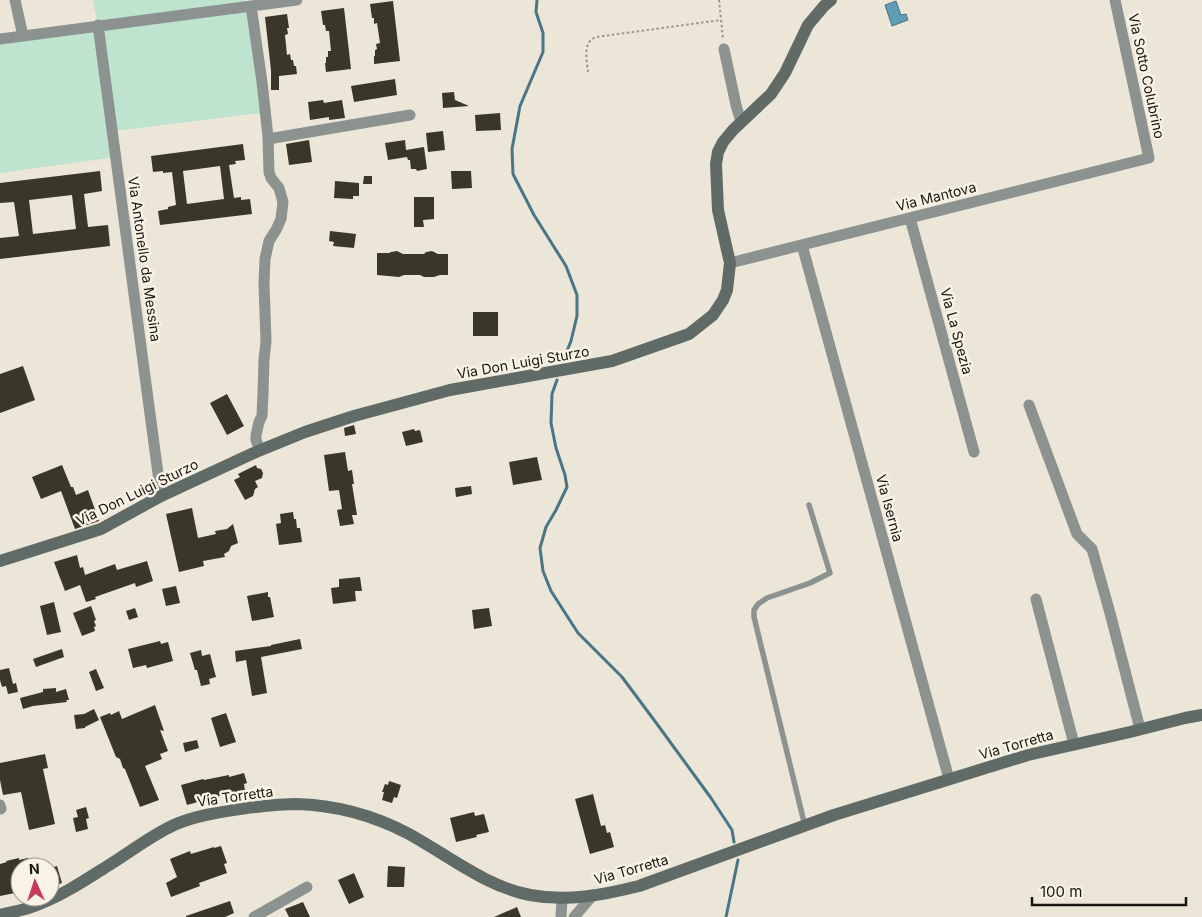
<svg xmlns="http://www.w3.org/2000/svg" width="1202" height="917" viewBox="0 0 1202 917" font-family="Inter,sans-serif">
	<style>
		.green { fill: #bee3ce }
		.water { fill: #5f9db6; stroke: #4a7585 }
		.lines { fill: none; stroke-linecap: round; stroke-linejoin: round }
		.stream { stroke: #4a7585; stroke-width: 3 }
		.building { fill: #3a362a; fill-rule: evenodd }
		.path { stroke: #9b978c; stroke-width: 2; stroke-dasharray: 2.5 2.5; stroke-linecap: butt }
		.lane { stroke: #8b928f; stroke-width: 5.5 }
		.street { stroke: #8b928f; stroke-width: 11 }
		.secondary { stroke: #606a66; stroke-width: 12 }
		.labels { text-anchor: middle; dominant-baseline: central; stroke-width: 5; stroke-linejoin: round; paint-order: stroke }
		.street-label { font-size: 14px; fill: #191712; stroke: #f8f3e4 }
	</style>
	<rect width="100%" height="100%" fill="#ebe6d7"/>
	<path class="green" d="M93,0H246L261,113L113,131L116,157L0,173V39L98,25Z"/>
	<path class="water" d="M896,1L901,15L906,14L908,20L892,26L885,5Z"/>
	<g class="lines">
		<path class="stream" d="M537,0L536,12L543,33V52L520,106L512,149L513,174L534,215L566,266L577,295V316L571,341L563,361
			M557,380L552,394L551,423L556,448L565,475L567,487L556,510L546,527L540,548L543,571L551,591L578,633L622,677L657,724L711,798L732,830L734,842
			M726,917L738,860"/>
	</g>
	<path class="building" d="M393,1L400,61L374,64V56H375V50L377,49L376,44L380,43L377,23L374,24V18H372L370,4Z
		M344,8L351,69L326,72L325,63H326V57H328V51H331L329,31H326L325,25H323L321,11Z
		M287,14L289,28H287L288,34L285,35L287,55L290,54L291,60H293L294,66H296L297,74L279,76V90H271V70L265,17Z
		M395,79L397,95L354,102L351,86Z
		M454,92L455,100L469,106L443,108L442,93Z
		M323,100L324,103L342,100L345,118L329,120V117L310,120L308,102Z
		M500,113L501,130L476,131L475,115Z
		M443,131L445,150L428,152L426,133Z
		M309,140L312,162L289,165L286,144Z
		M405,140L406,150L424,147L427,169L417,171L416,169H411L410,160H408L407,157L388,160L385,143Z
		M243,144L245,160L235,161L236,164L229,165L234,198L241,197V200L250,199L252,214L160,225L158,211L168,209V207L176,205L172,172L163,173V171L153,172L151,156ZM220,166L224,199L187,204L183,171Z
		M100,171L102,191L84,194L88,227L108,225L110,246L0,259V238L19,236L14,202L0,203V183ZM72,195L76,229L33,234L29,200Z
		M451,171H471L472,188L452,189Z
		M364,176H372V184H363Z
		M335,181L359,183V196H353V199L334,198Z
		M414,197H434V219L423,220L424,227H414Z
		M330,231L356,234L354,248L333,246L334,242L329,241Z
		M397,251L403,254H424L426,252L432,251L438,254H448V275H440L434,277H424L420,275H404L399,277L377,275V253H389L391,252Z
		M473,312H498V336H473Z
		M23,366L35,400L0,413V374Z
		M227,394L244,426L227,435L210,403Z
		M354,425L356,434L345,436L344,428Z
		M414,429L415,431L420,430L423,442L406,446L402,432Z
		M345,452L348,471L352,470L354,484H352L357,515H352L354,524L340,526L337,510L342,509L339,490L329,491L324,455Z
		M537,457L542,480L513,485L509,462Z
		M62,465L71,487H73L76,495L88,490L99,521L75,529L61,491L41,499L32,477Z
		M256,465L257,468L261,469L263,473L262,478L255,481L258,487L255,489L253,496L245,500L234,480L240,477L238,474Z
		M471,486L472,494L456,497L455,488Z
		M192,508L198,538L216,534L215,531L227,529L233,524L238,543L231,546L229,551L224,554L225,557L203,561L204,566L179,572L166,514Z
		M293,512L294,519H296L297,528H300L302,542L279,545L276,524L281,523L280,514Z
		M77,555L80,568L83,567L85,575L115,564L117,570L147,561L153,581L136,587L135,583L95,597L96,599L86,602L80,585L65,591L54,562Z
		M360,577L362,591H355L356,601L333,604L331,588L339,587V579Z
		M176,586L180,603L166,606L162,589Z
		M268,592V597H270L274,617L252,621L247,596Z
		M54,602L61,632L47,635L40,606Z
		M91,606L96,620L94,621L96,626L94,627L95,631L82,636L73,613Z
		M135,608L138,617L129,620L126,611Z
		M489,608L492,626L474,629L472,610Z
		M300,639L302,649L261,657L267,693L252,696L246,660L236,662L235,651L271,646V645Z
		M160,641L161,644L168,642L173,661L147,668L146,665L133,668L128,649Z
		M62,649L64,657L36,667L33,659Z
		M201,650L202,656L210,654L216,677L209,679L210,684L201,686L197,670H195L190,653Z
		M9,668L13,684L16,683L18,692L8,694L6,686L2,687L0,680V670Z
		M96,669L104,688L96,691L89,672Z
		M56,688V692L66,689L69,700H66L67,702L33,706L23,709L20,698L43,692V689Z
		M155,705L164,731L160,730L168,751L160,754L162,759L145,766L159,800L140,807L125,769L123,768L120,759L116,757L100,717L110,713L111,715L119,711L122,719Z
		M94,709L99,720L85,727V728L76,729L74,715L84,714Z
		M226,713L236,742L220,747L211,718Z
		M197,740L199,748L185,752L183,743Z
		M45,754L48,768L43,769L55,824L29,830L21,792L3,795L0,780V763Z
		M244,773L247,783L244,784L245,791L223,795L187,805L181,785L203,779L204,780L229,775V777Z
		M389,781L401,785L397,798L394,797L392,803L382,800L384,792H382L385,784L388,785Z
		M593,794L601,826L605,825L607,833L610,832L614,847L590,854L575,799Z
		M86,807L89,818L86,819L88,829L76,832L73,818L78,817L76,810Z
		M474,812L475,816L484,814L489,832L476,835L477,837L456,842L450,818Z
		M221,846L227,863L224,864L227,873L199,883L200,886L171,897L166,883L177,877L170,859L190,851L191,854L214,847V848Z
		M19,858V860L28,858L30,867H20V892L0,896V864L7,862L6,861Z
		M57,866L62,883L50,887V868Z
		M388,866L405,867L404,887H387Z
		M354,873L364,897L349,904L338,880Z
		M230,901L234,913L225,917H186V916Z
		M303,902L310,917H289L285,909Z
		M517,907L521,917H494Z"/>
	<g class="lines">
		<path class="path" d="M719,0L723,39
			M588,72C587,61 582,42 596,37L721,20"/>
		<path class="lane" d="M805,826L754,617V610L758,604L767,598L810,583L830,573L809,505"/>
		<path class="street" d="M15,0L23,36
			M251,6L262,82L268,137L269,172L271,178L279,188L283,202L281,219L276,230L269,241L265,259L264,284L266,341L264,360L263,393L262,416L259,422L256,435V440L260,450
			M98,25L161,496
			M0,39L297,0
			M724,49L736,105L741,122
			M268,139L410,115
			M910,218L974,452
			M802,245L949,779
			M730,263L1149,158L1115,0
			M1029,405L1077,534L1092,549L1110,613L1140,729
			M1036,599L1074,744
			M0,805L1,809
			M254,917L307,887
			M561,917L562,898
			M574,917L593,895"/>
		<path class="secondary" d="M0,561L101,529L161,496L256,452L305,432L354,416L450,390L612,361L689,334L713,315L723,300L727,290L730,263L718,210L716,164L718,152L723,142L733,130L771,94L785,73L808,25L824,6L831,0
			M0,915C12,912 25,910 37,905C61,896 84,881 106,867C129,853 150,836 174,825C197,815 222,812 247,808C264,806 280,804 296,804C335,805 375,816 409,834C449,856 485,886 530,895C567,902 603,895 639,886L834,815L1028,755L1130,732L1185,718L1202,715"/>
	</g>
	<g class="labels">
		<g class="street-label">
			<text transform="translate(1147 76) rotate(78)">Via Sotto Colubrino</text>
			<text transform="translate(936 196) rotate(-14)">Via Mantova</text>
			<text transform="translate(145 259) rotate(82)">Via Antonello da Messina</text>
			<text transform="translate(957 331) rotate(75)">Via La Spezia</text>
			<text transform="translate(523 362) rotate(-10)">Via Don Luigi Sturzo</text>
			<text transform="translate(137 492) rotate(-26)">Via Don Luigi Sturzo</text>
			<text transform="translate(890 508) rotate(75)">Via Isernia</text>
			<text transform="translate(1016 744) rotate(-16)">Via Torretta</text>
			<text transform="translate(235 796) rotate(-8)">Via Torretta</text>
			<text transform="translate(631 869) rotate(-16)">Via Torretta</text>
		</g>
	</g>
	<g transform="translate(35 882) rotate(357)"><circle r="24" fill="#f8f3e4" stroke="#9f9b90"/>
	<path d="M0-4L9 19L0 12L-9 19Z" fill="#c8395e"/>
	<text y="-8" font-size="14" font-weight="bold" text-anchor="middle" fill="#191712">N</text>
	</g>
	<path d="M1032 897v8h154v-8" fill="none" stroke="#191712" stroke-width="2.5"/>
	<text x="1040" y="897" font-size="15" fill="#191712" stroke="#f8f3e4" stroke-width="4" paint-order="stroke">100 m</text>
</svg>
